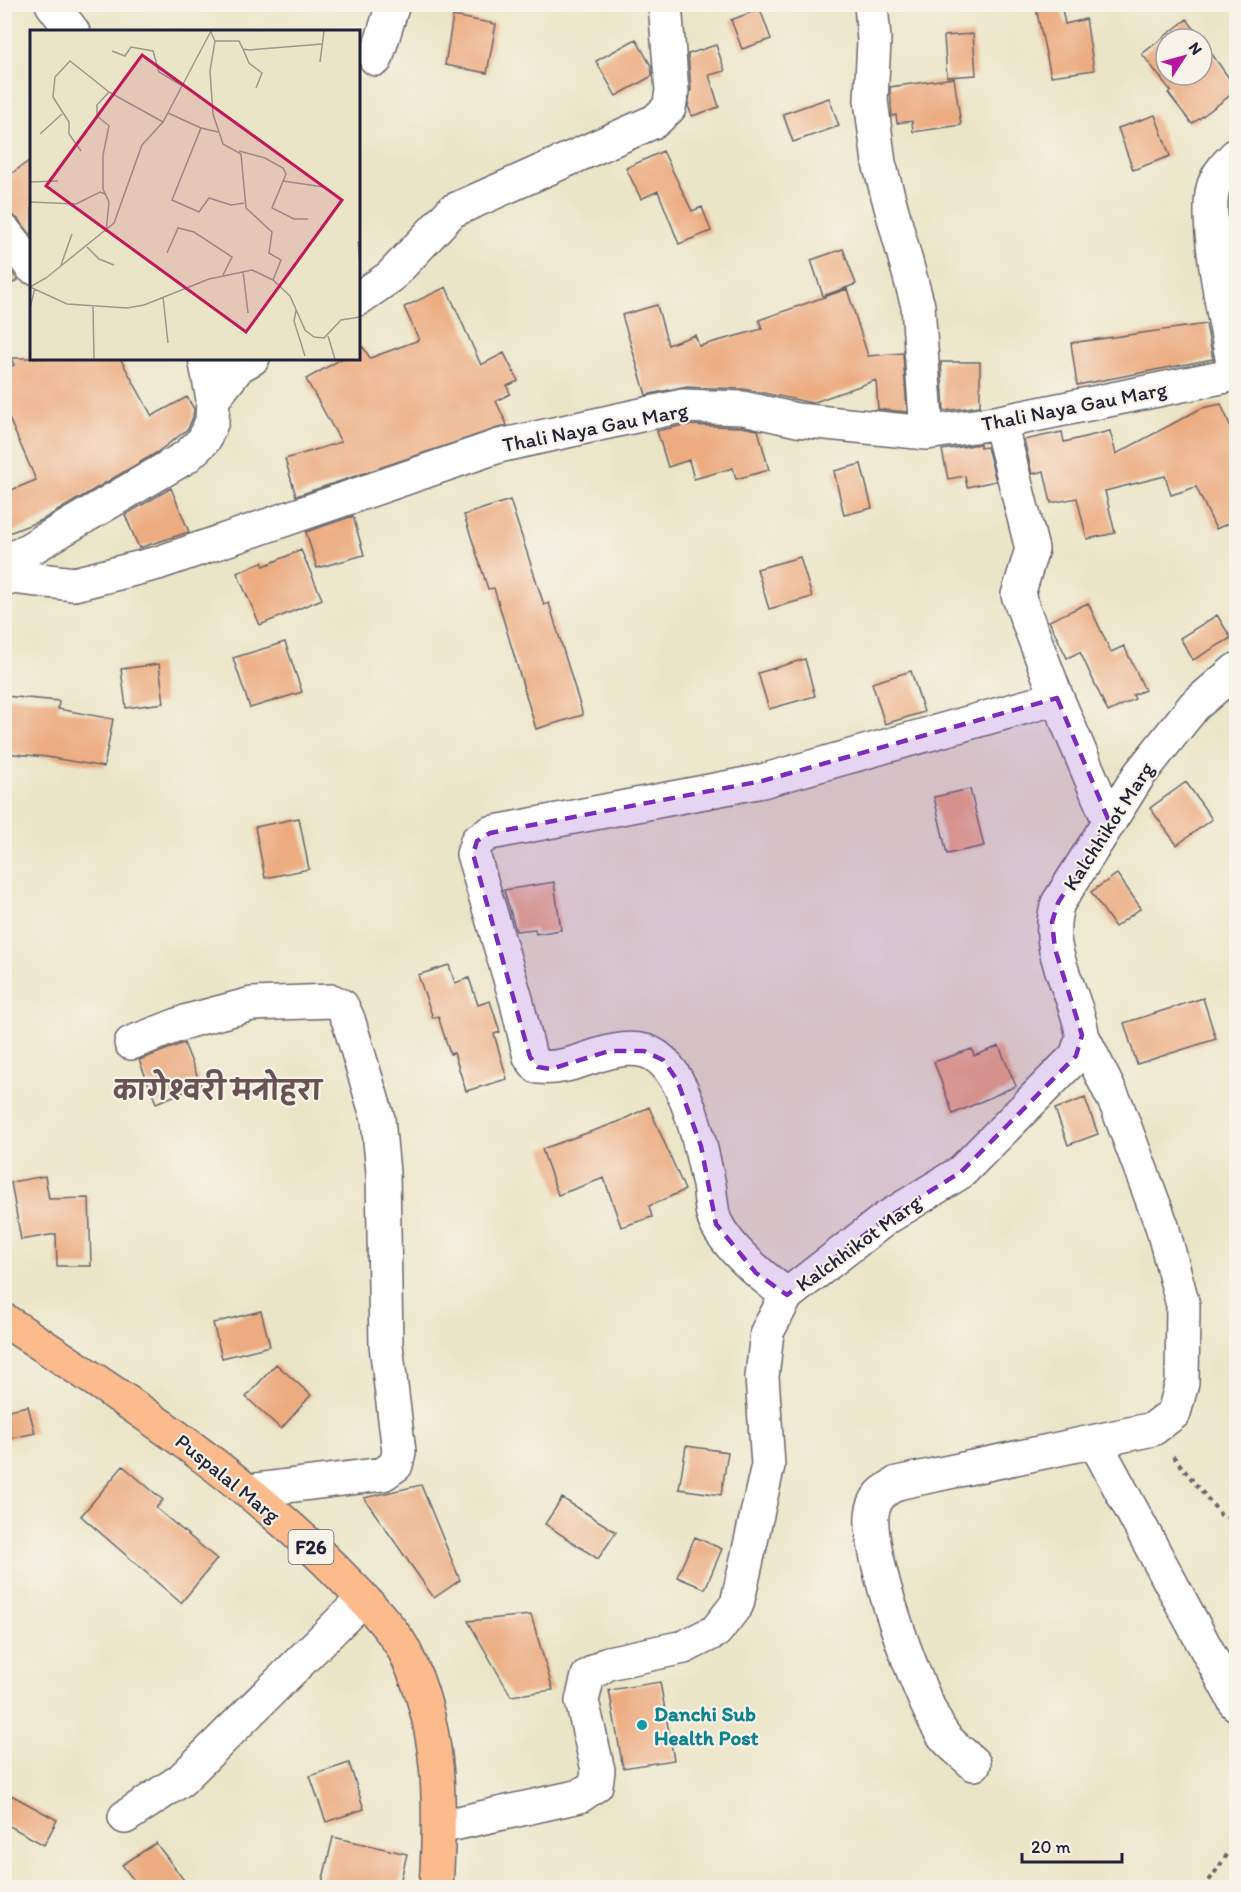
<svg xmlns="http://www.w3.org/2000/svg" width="1241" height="1892" viewBox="0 0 1241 1892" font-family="Itim,'Playpen Sans Deva',sans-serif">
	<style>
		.building { fill: #ecab80; fill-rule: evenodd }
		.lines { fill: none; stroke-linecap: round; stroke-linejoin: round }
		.street-casing { stroke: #68666c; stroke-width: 36 }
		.primary-casing { stroke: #68666c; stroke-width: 36 }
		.path { stroke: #68666c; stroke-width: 4; stroke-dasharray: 4.5 4.5; stroke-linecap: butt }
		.street { stroke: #fff; stroke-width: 33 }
		.primary { stroke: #fbbb8d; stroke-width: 33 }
		.marked { fill: #7b2cbf; fill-opacity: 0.2; stroke: #7b2cbf; stroke-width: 4.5; stroke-dasharray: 12 8; stroke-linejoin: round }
		.culture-dot { fill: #0f9aa8; stroke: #f7f3e8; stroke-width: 2 }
		.labels { text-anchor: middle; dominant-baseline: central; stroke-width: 4.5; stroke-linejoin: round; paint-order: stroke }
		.shield { fill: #f7f3e8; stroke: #62616f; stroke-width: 1.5 }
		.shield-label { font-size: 20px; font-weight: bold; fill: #22223b }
		.street-label { font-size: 21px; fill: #22223b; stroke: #f7f3e8 }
		.culture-label { font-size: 21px; font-weight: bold; fill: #0d838f; stroke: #f7f3e8; text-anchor: start }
		.district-label { font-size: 27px; font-weight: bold; fill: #695253; stroke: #f7f3e8 }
		.inset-road { fill: none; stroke: #9b978f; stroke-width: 1.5 }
		.view { fill: #c2185b; fill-opacity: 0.15; stroke: #c2185b; stroke-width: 3 }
		.inset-edge { fill: none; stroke: #22223b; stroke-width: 3 }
	</style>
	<rect width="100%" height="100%" fill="#f7f3e8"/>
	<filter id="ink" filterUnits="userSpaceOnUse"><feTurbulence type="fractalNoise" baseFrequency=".0167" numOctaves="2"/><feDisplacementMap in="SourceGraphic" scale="12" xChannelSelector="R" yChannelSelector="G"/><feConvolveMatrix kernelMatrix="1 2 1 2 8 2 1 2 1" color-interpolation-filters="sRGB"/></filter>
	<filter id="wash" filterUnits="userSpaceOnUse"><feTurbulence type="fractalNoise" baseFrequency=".008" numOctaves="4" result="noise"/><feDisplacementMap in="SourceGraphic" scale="24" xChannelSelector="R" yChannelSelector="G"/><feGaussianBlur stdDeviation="1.35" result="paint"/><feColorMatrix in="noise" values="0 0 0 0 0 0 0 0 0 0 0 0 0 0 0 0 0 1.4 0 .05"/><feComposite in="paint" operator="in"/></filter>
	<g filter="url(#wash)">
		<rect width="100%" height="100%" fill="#ebe5c7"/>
		<g id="blocks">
			<path class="building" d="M1035,4H1061L1065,24L1086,19L1094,70L1051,76Z
				M760,9L771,39L742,49L731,20Z
				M453,16L496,24L487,73L445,65Z
				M1187,19L1236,88V91L1192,124L1168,93L1171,91L1142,54ZM1166,39H1202V75H1166Z
				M973,34L976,75L947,77L944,36Z
				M636,39L651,66L652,76L616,96L596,61Z
				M716,45L725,71L709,75L719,107L692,116L688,106L691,89L688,54Z
				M954,78L961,125L913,132L912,121L897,123L896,115L892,116L890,87Z
				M829,98L839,126L793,142L783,114Z
				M1155,115L1170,156L1133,170L1118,128Z
				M663,151L692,211L702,207L711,231L679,244L658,191L641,199L626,168Z
				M32,159V236L18,219L4,210V179Z
				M843,249L856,284L823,296L811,260Z
				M4,262L18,280L4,288Z
				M446,287L481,365L504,353L518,381L507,386L510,394L496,401L507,425L296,496L285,459L341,442L306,379L343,358H358V350L363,347L370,358L419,340L404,307Z
				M847,289L868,356L903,353L907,412L878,409L876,380L812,403L744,389L682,387L646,395L622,315L657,305L668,345L695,335L699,346L762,329L759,320Z
				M1206,324L1213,359L1077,385L1071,343Z
				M11,358H120L152,416L187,397L194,409L193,417L188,429L156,453L42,520L4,535V493L36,480L4,407V369L14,365Z
				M941,362H980V406L944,411Z
				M1221,404L1236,439V520L1216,529L1196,487L1171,495L1165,476L1105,491L1115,533L1087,539L1077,498L1051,503L1044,471L1032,474L1024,440L1062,432L1064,442L1110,431L1116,454L1202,408Z
				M684,425L741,427L758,430L769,470L736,479L733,468L694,479L689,460L668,467L657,431Z
				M980,444V448L987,447L996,481L967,487L965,476L948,479L942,450Z
				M861,464L872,508L844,515L834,471Z
				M171,488L189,532L139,548L125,515Z
				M510,500L544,605L549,603L583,715L536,729L494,588L488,589L464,515Z
				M353,516L364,555L317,568L306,532Z
				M301,550L322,599L260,625L237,573L262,562L264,566Z
				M800,557L812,597L769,609L757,569Z
				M1088,603L1111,652L1124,646L1145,690L1133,695L1135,699L1108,712L1080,652L1067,658L1049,621Z
				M1217,615L1231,638L1193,660L1180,638Z
				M285,642L302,692L250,708L233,658Z
				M805,659L815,696L769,709L758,673Z
				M159,664L164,703L126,708L121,669Z
				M911,671L924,712L885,724L872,683Z
				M4,696L59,701L58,709L113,719L104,767L47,757L4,753Z
				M1186,782L1212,819L1177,845L1150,808Z
				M970,789L984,846L947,854L934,797Z
				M299,818L309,869L265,878L255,827Z
				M1117,874L1141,908L1115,927L1091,892Z
				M554,882L561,930L536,934L535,929L516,931L504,890Z
				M449,965L455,983L469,978L478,1005L490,1001L500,1032L494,1034L507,1079L466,1091L454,1053L450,1054L438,1016L433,1018L418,975Z
				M1203,998L1216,1039L1137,1064L1124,1023Z
				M184,1043L201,1085L156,1103L139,1060Z
				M999,1046L1016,1086L953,1114L934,1062L972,1049L974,1056Z
				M1085,1098L1098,1134L1068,1145L1055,1109Z
				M649,1107L685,1190L649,1206L652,1217L621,1227L604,1178L558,1195L542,1149L618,1122Z
				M45,1176L49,1199L89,1198L91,1266H57L56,1234L21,1240L11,1182Z
				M261,1311L270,1346L222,1358L213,1323Z
				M276,1364L311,1395L281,1429L246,1397Z
				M28,1406L35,1433L4,1440V1411Z
				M686,1446L728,1452L721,1495L679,1489Z
				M123,1466L163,1500L156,1508L217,1559L181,1603L81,1516Z
				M421,1485L460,1580L434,1598L364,1498Z
				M562,1498L616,1532L598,1559L545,1524Z
				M695,1537L722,1549L705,1589L677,1577Z
				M531,1615L553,1690L511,1696L468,1621Z
				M660,1682L674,1760L623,1768L609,1690Z
				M349,1763L364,1809L326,1822L310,1776Z
				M4,1791L57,1820L44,1845L4,1823Z
				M333,1837L407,1854L399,1887H340L322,1883Z
				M156,1843L189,1887H139L122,1865Z"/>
		</g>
	</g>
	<g filter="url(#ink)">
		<use href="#blocks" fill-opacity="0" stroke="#68666c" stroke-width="1.5"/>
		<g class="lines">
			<defs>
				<path id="street" d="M52,4L73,32
					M871,4L874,40L871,100L879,163L918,306L927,433
					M376,59L393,4
					M4,231L32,267
					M358,299L390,277L452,211L655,121L669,108L672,91L665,4
					M205,358L213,399
					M1235,374C1228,333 1202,219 1214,185C1218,173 1228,163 1236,155
					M1000,422L1032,549L1018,595L1057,698
					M4,564L186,457L204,440L212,421L213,399L239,366L253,358
					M4,576L74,584L158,563L499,446L682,406L743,408L797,420L927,433L1000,422L1236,374
					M131,1043L188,1021L252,1004L332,1001L342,1006L348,1019L378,1119L383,1173L386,1345L399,1452L396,1465L383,1474L248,1491
					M787,1295C764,1278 731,1251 717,1225C711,1215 711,1197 709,1185C701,1149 686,1062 645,1051C607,1042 574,1072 538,1067L530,1057L516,999L473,854L477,841L490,833L762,781L1057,698L1109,821
					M1095,1442L1236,1704
					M974,1764C965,1755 952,1746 944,1736C920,1702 863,1546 873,1509C877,1494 886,1490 897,1483L1153,1429L1174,1413L1182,1383L1183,1305L1162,1226L1117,1106L1082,1035
					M125,1817L181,1780L363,1599
					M440,1827L580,1796L596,1785L598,1770L582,1701L588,1676L608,1663L684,1647L716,1631L737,1604L768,1465L762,1377L767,1332L787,1295L885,1219L961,1172L1076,1056C1078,1049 1083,1040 1082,1033C1075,988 1042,951 1058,903L1139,775L1194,706L1236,670"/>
				<path id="primary" d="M4,1320C125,1399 246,1477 347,1582C364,1599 395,1631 405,1652C442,1726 441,1807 436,1888"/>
			</defs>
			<use href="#street" class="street-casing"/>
			<use href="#primary" class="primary-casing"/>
			<path class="path" d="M1173,1456L1221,1515L1236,1520
				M1204,1888L1236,1842"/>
			<use href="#street" class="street"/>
			<use href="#primary" class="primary"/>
		</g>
	</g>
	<path class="marked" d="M1057,698L1109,821L1058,903L1052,922L1055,949L1082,1035L1076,1056L961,1172L885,1219L787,1295L756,1273L716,1224L701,1146L677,1080L663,1060L644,1051H609L551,1069L538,1067L530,1057L473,854L477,841L490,833L762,781Z"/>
	<circle class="culture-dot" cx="642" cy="1725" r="6"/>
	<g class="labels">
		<rect class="shield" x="288.5" y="1530" width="45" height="34" rx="4.5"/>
		<g class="shield-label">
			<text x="311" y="1547">F26</text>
		</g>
		<g class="street-label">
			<text transform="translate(1074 406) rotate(-11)">Thali Naya Gau Marg</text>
			<text transform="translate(595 427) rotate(-11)">Thali Naya Gau Marg</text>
			<text transform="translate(1108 826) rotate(-57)">Kalchhikot Marg</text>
			<text transform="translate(858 1243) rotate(-36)">Kalchhikot Marg</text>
			<text transform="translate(228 1478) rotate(39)">Puspalal Marg</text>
		</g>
		<g class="culture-label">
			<text x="654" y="1713">Danchi Sub<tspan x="654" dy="24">Health Post</tspan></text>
		</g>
		<g class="district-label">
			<text x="217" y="1090">कागेश्वरी मनोहरा</text>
		</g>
	</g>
	<g transform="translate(30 30)">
		<rect width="330" height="330" fill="#ebe5c7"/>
		<path class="inset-road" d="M181,2L185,11L180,41L183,84L193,114L211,124L216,178L242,202L239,223L251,230L243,250M185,11H209L213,19L219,20L292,14M213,19L219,33L232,43L226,58M82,21L95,26L101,17L123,21L129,42L151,55M290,32L294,1M138,83L171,98M188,102L171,98L142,170L169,182L179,168L201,175L214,173M10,104L32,84M51,121L39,104V92L23,67L25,47L40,31L79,62M209,121L235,128L253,138L256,144L242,178L264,189H278M253,151L294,157M0,152L28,151M0,172L46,174L70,162L75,164M76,202L79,172L73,159V125L79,96L67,86V75L79,62L133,92M328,211L330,237M57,217L69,229L84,235M137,223L148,198L164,202L202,227L193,245M31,235L42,204M213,241L218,283M0,257L16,248L84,193L112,115L133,92L181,1M0,257L37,274L97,278L114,275L179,249L222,240L243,250L260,266L275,300L284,307L294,308L311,290L330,287M133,267L138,313M63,275L64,329M0,278L5,258M266,280L264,291L275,326M298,306L305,329"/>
		<path class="view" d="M112,25L312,170L216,302L16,156Z"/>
		<rect width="330" height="330" class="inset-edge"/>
	</g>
	<rect width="1241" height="1892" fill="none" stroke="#f7f3e8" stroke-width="24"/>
	<g transform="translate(1184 57) rotate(54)"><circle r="28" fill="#f7f3e8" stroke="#a29fa3" stroke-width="1.5"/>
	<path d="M0-4.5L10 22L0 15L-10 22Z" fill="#b5179e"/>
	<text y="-9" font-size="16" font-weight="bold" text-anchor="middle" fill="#22223b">N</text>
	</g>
	<path d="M1022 1853v9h100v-9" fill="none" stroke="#22223b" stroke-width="3"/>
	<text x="1031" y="1853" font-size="18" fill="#22223b" stroke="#f7f3e8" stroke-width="4.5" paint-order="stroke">20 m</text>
</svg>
